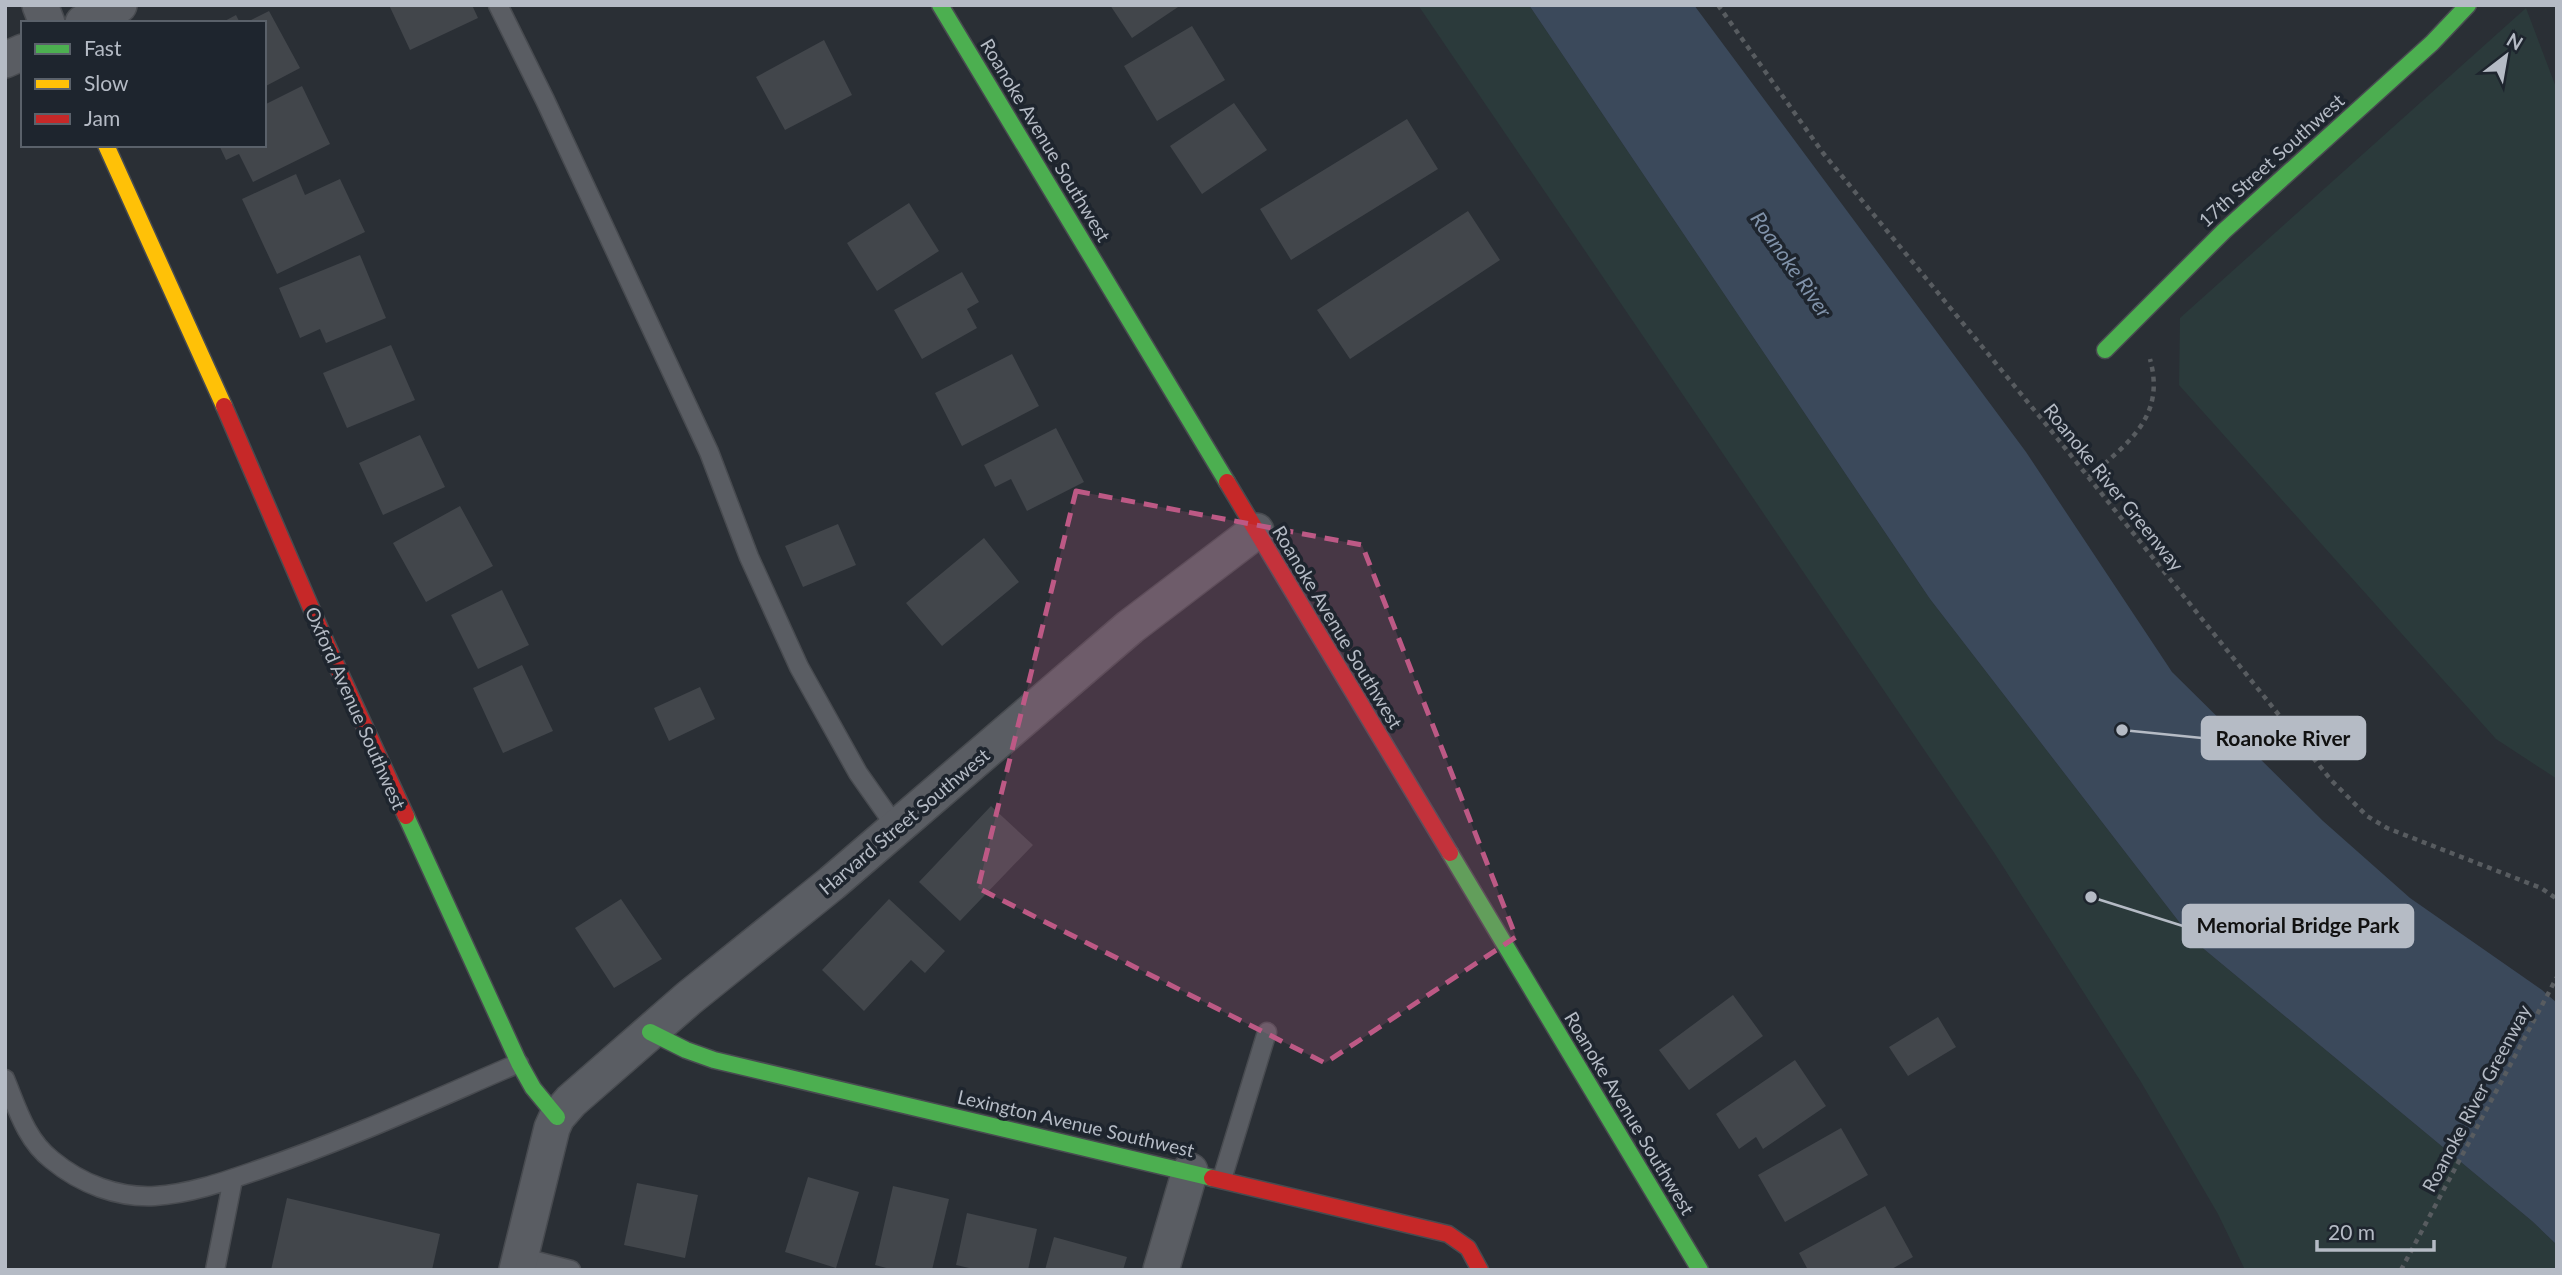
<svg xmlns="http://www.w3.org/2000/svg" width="2562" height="1275" viewBox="0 0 2562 1275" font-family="Lato,sans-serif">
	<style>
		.green { fill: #2b3a3b }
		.water { fill: #3b495b }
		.building { fill: #42464b }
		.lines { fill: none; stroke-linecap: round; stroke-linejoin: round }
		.lane-casing { stroke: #484b50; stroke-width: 21 }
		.street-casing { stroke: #484b50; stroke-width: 38 }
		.fast-casing { stroke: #484b50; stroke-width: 19 }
		.slow-casing { stroke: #484b50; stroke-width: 19 }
		.jam-casing { stroke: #484b50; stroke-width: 19 }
		.path { stroke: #585c60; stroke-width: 4.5; stroke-dasharray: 5 5; stroke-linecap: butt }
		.lane { stroke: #5a5d63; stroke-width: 18 }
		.street { stroke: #5a5d63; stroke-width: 35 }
		.fast { stroke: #4caf50; stroke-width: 16 }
		.slow { stroke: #ffc107; stroke-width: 16 }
		.jam { stroke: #c62828; stroke-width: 16 }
		.marked { fill: #bd5985; fill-opacity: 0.2; stroke: #bd5985; stroke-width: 5; stroke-dasharray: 14 9; stroke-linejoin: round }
		.labels { text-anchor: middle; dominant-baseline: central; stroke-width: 7; stroke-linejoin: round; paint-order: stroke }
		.street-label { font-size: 19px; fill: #b5bbc5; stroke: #1e252e }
		.water-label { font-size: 21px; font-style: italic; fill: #8092a9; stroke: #1e252e }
		.leader { fill: none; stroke: #b5bbc5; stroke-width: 2.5 }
		.callout-dot { fill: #b5bbc5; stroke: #1e252e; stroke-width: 2.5 }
		.callout { fill: #b5bbc5; stroke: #b5bbc5; stroke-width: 2.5 }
		.callout-label { font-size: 21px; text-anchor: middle; font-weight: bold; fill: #111 }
	</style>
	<rect width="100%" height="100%" fill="#2a2f35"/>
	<path class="green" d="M1418,5H1529L1930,599L2193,940L2532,1221L2557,1245V1270H2245L2218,1214L2141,1082L1995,854Z
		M2526,8L2557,90V779L2496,739L2179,385L2180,318Z"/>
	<path class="water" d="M1529,5H1694L2026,452L2172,672L2323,821L2410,898L2542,990L2557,1003V1245L2532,1221L2193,940L1930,599Z"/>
	<path class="building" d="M389,5H472L478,18L410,50Z
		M1110,5H1181L1132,38Z
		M269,11L300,68L264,87V23H245Z
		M236,15L240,23H221Z
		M1192,26L1225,80L1157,121L1124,66Z
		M824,40L852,95L785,130L756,77Z
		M302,86L330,144L253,182L239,154L226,160L219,145H264V105Z
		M1234,103L1267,150L1202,194L1170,146Z
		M1407,119L1438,169L1291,260L1260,209Z
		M296,174L305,195L340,179L365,232L277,274L242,199Z
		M909,203L939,251L877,291L847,243Z
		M1468,211L1500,260L1350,359L1317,310Z
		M360,255L386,318L326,343L320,329L300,338L279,288Z
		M962,272L979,302L967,309L977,328L922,359L894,310Z
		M391,345L415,400L347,428L323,373Z
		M1012,354L1039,406L962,446L935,393Z
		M1056,428L1084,482L1027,511L1011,479L995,487L984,465Z
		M420,435L445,487L383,515L359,463Z
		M460,506L493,566L426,602L393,543Z
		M838,524L856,565L803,587L785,546Z
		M984,538L1019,582L942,646L906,603Z
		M502,590L529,645L478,669L451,615Z
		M522,665L553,731L503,753L473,688Z
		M700,687L715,719L669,741L654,708Z
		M991,806L1033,845L960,921L919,882Z
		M621,899L662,959L614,988L575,928Z
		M889,899L945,951L925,973L911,960L864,1011L822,970Z
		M1733,995L1763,1036L1689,1090L1659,1050Z
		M1938,1017L1956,1047L1908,1076L1889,1047Z
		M1795,1060L1826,1106L1763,1149L1756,1137L1739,1149L1716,1114Z
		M1841,1128L1868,1175L1785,1222L1758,1175Z
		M808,1177L859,1192L836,1268L785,1252Z
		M637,1183L698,1195L685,1258L624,1245Z
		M893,1186L949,1199L932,1270H894L875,1265Z
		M287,1198L440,1234L432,1270H271Z
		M1885,1206L1913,1257L1890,1270H1808L1799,1253Z
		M967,1213L1037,1229L1028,1270H978L956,1265Z
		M1054,1237L1127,1257L1123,1270H1045Z"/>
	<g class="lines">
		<defs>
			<path id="lane" d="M498,5L545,100L709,452L749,557L799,667L858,773L896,827
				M5,1079C17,1108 26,1140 52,1160C81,1184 118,1198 155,1196C190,1194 226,1181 258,1170C347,1140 433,1100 519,1063
				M1222,1179L1267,1032
				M520,1257L571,1270
				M215,1270L233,1179"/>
			<path id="street" d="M40,5L47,23
				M83,23L119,5
				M5,60L23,52
				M517,1270L552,1128L557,1117L571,1101L689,998L832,883L1130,627L1256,531
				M1161,1270L1190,1171"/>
			<path id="fast" d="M940,5L1227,482
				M2105,350L2224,231L2432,43L2468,5
				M406,816L519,1063L533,1088L557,1117
				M1450,853L1700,1270
				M650,1032L686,1050L714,1060L1212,1178"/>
			<path id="slow" d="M106,145L224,406"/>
			<path id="jam" d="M224,406L327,645L406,816
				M1227,482L1450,853
				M1212,1178L1448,1234L1468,1248L1480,1270"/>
		</defs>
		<use href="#lane" class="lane-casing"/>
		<use href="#street" class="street-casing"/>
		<use href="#fast" class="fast-casing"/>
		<use href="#slow" class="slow-casing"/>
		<use href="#jam" class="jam-casing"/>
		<path class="path" d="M1718,5L1823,153L2049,428L2331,780L2367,816L2387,828L2541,888L2557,899
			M2089,477C2128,443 2166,417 2150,359
			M2401,1270L2557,977"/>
		<use href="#lane" class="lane"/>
		<use href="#street" class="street"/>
		<use href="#fast" class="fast"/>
		<use href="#slow" class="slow"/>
		<use href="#jam" class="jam"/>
	</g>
	<path class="marked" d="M1076,491L1362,545L1516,937L1325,1063L978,888Z"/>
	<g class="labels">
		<g class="street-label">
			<text transform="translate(1046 140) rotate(59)">Roanoke Avenue Southwest</text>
			<text transform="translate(2271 160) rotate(-42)">17th Street Southwest</text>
			<text transform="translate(2114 487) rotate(51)">Roanoke River Greenway</text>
			<text transform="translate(1338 627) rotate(59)">Roanoke Avenue Southwest</text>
			<text transform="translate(356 708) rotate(66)">Oxford Avenue Southwest</text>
			<text transform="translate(904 821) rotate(-40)">Harvard Street Southwest</text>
			<text transform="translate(2476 1098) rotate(-62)">Roanoke River Greenway</text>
			<text transform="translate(1630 1113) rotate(59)">Roanoke Avenue Southwest</text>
			<text transform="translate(1076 1123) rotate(13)">Lexington Avenue Southwest</text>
		</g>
		<g class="water-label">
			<text transform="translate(1792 264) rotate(55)">Roanoke River</text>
		</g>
	</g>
	<path class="leader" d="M2122 730L2202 738M2091 897L2183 926"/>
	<g class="callout-dot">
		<circle cx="2122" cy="730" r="7"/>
		<circle cx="2091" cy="897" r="7"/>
	</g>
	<g class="callout">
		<rect x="2202" y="717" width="163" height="42" rx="7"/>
		<rect x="2183" y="905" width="230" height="42" rx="7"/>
	</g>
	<g class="callout-label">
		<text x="2283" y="746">Roanoke River</text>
		<text x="2298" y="933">Memorial Bridge Park</text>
	</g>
	<rect width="2562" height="1275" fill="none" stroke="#b5bbc5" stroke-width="14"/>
	<rect x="21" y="21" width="245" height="126" fill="#1e252e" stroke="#5a616a" stroke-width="2"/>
	<rect x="35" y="44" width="35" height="10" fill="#4caf50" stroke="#5a616a" stroke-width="2"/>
	<text x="84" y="56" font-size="21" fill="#b5bbc5">Fast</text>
	<rect x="35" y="79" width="35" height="10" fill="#ffc107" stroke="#5a616a" stroke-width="2"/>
	<text x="84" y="91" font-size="21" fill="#b5bbc5">Slow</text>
	<rect x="35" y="114" width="35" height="10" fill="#c62828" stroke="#5a616a" stroke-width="2"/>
	<text x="84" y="126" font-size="21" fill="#b5bbc5">Jam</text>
	<g transform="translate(2506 56) rotate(31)" stroke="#1e252e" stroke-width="5" paint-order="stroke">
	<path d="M0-5L12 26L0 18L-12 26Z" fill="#b5bbc5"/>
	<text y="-10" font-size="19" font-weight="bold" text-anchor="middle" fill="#b5bbc5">N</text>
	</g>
	<path d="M2317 1240v10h117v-10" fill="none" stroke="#b5bbc5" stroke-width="3.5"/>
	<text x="2328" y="1240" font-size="21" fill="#b5bbc5" stroke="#1e252e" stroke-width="5" paint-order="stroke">20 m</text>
</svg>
